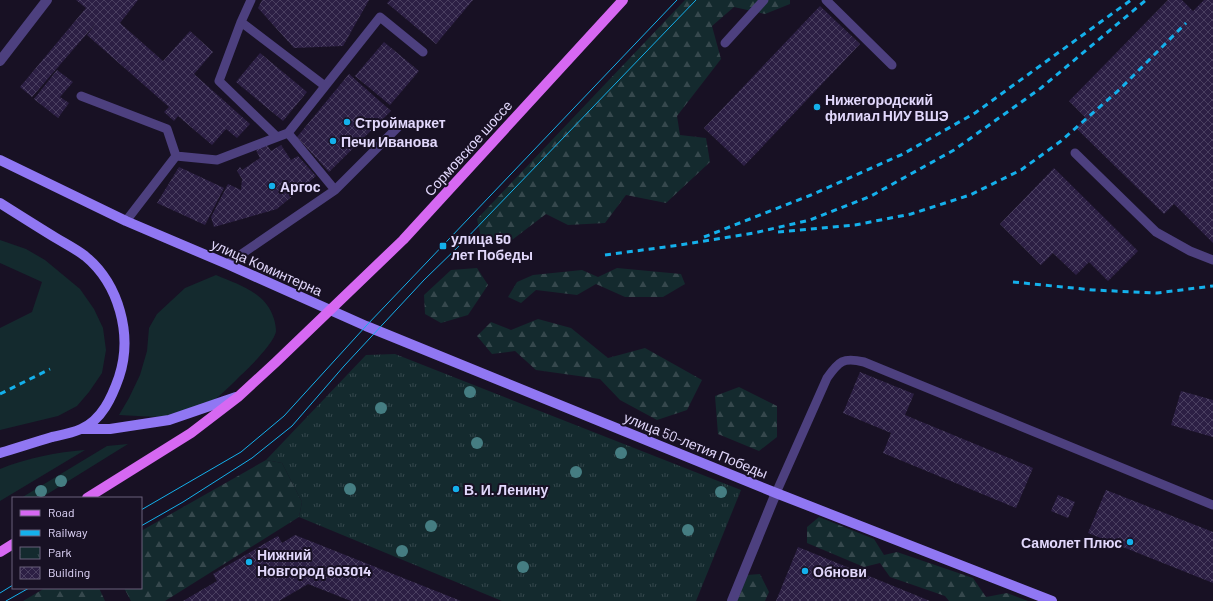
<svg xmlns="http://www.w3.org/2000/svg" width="1213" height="601" viewBox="0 0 1213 601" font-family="Barlow,sans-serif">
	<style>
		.grass { fill: #142a2e }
		.forest { fill: url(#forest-firs) }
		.park { fill: url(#park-tufts) }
		.building { fill: url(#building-cross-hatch) }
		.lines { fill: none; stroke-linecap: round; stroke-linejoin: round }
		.lane { stroke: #4d407f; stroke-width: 9 }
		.street { stroke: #4d407f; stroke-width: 10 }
		.secondary { stroke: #9077f3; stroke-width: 10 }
		.primary { stroke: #d668f2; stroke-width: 10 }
		.tram { stroke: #14b0eb; stroke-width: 1 }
		.rail { stroke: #14b0eb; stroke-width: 3; stroke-dasharray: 6 5; stroke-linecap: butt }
		.tree { fill: #457d82 }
		.poi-dot { fill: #14b0eb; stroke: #181124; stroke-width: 1.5 }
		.labels { text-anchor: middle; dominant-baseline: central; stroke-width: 4; stroke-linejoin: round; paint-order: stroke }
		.poi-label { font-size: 14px; font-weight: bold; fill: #e2d8fc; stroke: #181124; text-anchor: start }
		.street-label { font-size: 14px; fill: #e2d8fc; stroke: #181124 }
	</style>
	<defs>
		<pattern id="forest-firs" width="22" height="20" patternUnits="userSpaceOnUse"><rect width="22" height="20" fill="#142a2e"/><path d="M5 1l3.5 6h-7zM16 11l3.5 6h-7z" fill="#36484d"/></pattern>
		<pattern id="park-tufts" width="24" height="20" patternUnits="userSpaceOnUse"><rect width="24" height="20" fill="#142a2e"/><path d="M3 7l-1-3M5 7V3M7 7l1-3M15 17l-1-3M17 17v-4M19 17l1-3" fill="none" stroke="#36484d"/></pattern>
		<pattern id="building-cross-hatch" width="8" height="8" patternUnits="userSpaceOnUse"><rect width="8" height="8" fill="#2c1f44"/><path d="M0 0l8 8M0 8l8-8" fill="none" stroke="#4a3f60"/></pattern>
	</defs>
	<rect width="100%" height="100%" fill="#181124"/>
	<path class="grass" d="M0,240L26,249L45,260L80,289L94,309L103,328L106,350L102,373L89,392L77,406L58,416L0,430V328L32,312L42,282L0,263Z
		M216,275C239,285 266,292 274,319C275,322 276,328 276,331C275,342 249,368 240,376C225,391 210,407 189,413C166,419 142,416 119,415L129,398L140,375L147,351L149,328L157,314L185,288Z
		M128,444L41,498H21L107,446Z
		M85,450L0,501V469C27,458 57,452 85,450Z"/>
	<path class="forest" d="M685,0H790V4L765,14L734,7L712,26L721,59L677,116L680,135L706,138L710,162L666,203L626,195L605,223L568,225L546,214L508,243L481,237L477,219Z
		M477,268L488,285L468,315L441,323L425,314L424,295L451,270Z
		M617,268L681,274L685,284L663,297H625L596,284L577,295L536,290L521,303L508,297L517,282L533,275L582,270L598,277Z
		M538,319L571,328L608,358L645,348L702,380L687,410L657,420L620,400L600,379L536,370L515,351L492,354L477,336L491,322L511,330Z
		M739,387L777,406V437L759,451L718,434L715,396Z
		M266,460L282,463L302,502L299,517L165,601H131L124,588H141V531Z
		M819,517L874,539L884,555L897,552L973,578L986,597L1007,593L1028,601H949L945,596L890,577L880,563L864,567L807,543V527Z
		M760,574L769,592L765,601H736L747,575Z
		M45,588H99L105,601H23Z"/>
	<path class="park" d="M395,354L741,490L696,601H502L299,517L302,502L282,463L266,460L366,355Z"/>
	<path class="building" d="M76,0H138L120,23L163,61L190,31L213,52L194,74L250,124L237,138L226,129L212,145L178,116L174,121L164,112L169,107L87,35L97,22L32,97L20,87L86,8Z
		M262,0H369L343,46L294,48L258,8Z
		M390,0H473L436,44L387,3Z
		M1168,0H1182L1193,11L1204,0H1213V243L1174,204L1164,214L1076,128L1086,118L1069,101Z
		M820,6L860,44L744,166L704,128Z
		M384,42L419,71L390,105L355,76Z
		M260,53L307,92L283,121L236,82Z
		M57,70L73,82L60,97L69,103L58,118L34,99Z
		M349,74L391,111L329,172L297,137Z
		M266,144L271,151L281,145L291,160L298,156L316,176L277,209L214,227L211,217L228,184L241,190L242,179L237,171L240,167L242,170L260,158L256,150Z
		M179,167L224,188L205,225L157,203Z
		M1054,168L1138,251L1108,281L1089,262L1076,275L1053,253L1041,265L1000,224Z
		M860,372L914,394L905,415L1033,468L1016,508L883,453L891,433L843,413Z
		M1181,391L1213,400V437L1171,425Z
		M1106,490L1213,532V583L1088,533Z
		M1058,495L1075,502L1068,518L1051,511Z
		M295,535L461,601H351L308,584L279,601H183L217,581L213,574L269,541L278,536L282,543Z
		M798,547L930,601H776Z"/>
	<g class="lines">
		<path class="lane" d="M251,0L241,22L219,81L277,137
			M826,0L892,65
			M241,22L325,86
			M725,43L764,0
			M81,96L167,129L176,156
			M288,133L335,190
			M1075,153L1156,232L1190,251L1213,260
			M126,221L176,156L217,160L288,133L380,17L423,52
			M227,264L335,190L400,125
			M776,493L827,378C839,361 843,357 864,362L1213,505"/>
		<path class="street" d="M0,61L47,0
			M732,601L776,493"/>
		<path class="secondary" d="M0,160L126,221L227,264L366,326L776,493L1052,601
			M0,203C19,215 38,227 56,238C66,244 76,249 85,256C119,284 133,335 119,377C112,397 102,420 81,429C72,433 61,435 52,437C35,442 17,448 0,453
			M82,429H110L169,420L236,397"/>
		<path class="primary" d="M87,498L191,433L238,397L276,362L403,240L623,0
			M0,552L13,544"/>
		<path class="tram" d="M141,510L241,452L284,416L366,326L677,0
			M141,526L183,502L252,458L292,426L344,366L424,280L461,244L696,0
			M0,593L13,585
			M6,601L29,588"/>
		<path class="rail" d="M778,232L855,225L911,214L970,195L1021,170L1061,141L1120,89L1186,23
			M704,237L811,195L903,154L975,113L1131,0
			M605,255L680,245L754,233L810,220L871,196L954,150L1041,88L1146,0
			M1013,282L1093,290L1157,293L1213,286
			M0,394L50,369"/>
	</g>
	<g class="tree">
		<circle cx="470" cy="392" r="6"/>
		<circle cx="381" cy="408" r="6"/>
		<circle cx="477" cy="443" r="6"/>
		<circle cx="621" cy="453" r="6"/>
		<circle cx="576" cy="472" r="6"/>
		<circle cx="61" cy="481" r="6"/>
		<circle cx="350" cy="489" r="6"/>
		<circle cx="41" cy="491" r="6"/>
		<circle cx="721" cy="492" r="6"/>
		<circle cx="431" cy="526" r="6"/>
		<circle cx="688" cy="530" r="6"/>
		<circle cx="402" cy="551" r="6"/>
		<circle cx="523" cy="567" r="6"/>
	</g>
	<g class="poi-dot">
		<circle cx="817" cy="107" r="4"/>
		<circle cx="347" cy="122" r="4"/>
		<circle cx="333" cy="141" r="4"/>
		<circle cx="272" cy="186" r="4"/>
		<rect x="439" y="242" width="8" height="8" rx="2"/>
		<circle cx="456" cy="489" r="4"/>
		<circle cx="1130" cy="542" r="4"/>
		<circle cx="249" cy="562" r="4"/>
		<circle cx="805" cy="571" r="4"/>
	</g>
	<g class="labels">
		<g class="poi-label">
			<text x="825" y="99">Нижегородский<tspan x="825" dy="16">филиал НИУ ВШЭ</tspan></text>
			<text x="355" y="122">Строймаркет</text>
			<text x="341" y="141">Печи Иванова</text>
			<text x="280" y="186">Аргос</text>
			<text x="451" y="238">улица 50<tspan x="451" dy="16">лет Победы</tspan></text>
			<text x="464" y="489">В. И. Ленину</text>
			<text x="1122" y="542" text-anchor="end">Самолет Плюс</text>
			<text x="257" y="554">Нижний<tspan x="257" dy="16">Новгород 603014</tspan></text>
			<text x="813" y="571">Обнови</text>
		</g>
		<g class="street-label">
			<text transform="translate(468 148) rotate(-48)">Сормовское шоссе</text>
			<text transform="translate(267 267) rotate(24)">улица Коминтерна</text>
			<text transform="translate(696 445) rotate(22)">улица 50-летия Победы</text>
		</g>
	</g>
	<rect x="12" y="497" width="130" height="92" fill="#181124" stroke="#69617a"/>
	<rect x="20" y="510" width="20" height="6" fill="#d668f2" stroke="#69617a"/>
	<text x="48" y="517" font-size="12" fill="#e2d8fc">Road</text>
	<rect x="20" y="530" width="20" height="6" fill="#14b0eb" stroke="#69617a"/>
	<text x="48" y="537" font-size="12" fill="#e2d8fc">Railway</text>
	<rect x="20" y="547" width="20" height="12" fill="url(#park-tufts)" stroke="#69617a"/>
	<text x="48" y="557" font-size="12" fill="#e2d8fc">Park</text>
	<rect x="20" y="567" width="20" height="12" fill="url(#building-cross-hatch)" stroke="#69617a"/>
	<text x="48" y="577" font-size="12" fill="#e2d8fc">Building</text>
</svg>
